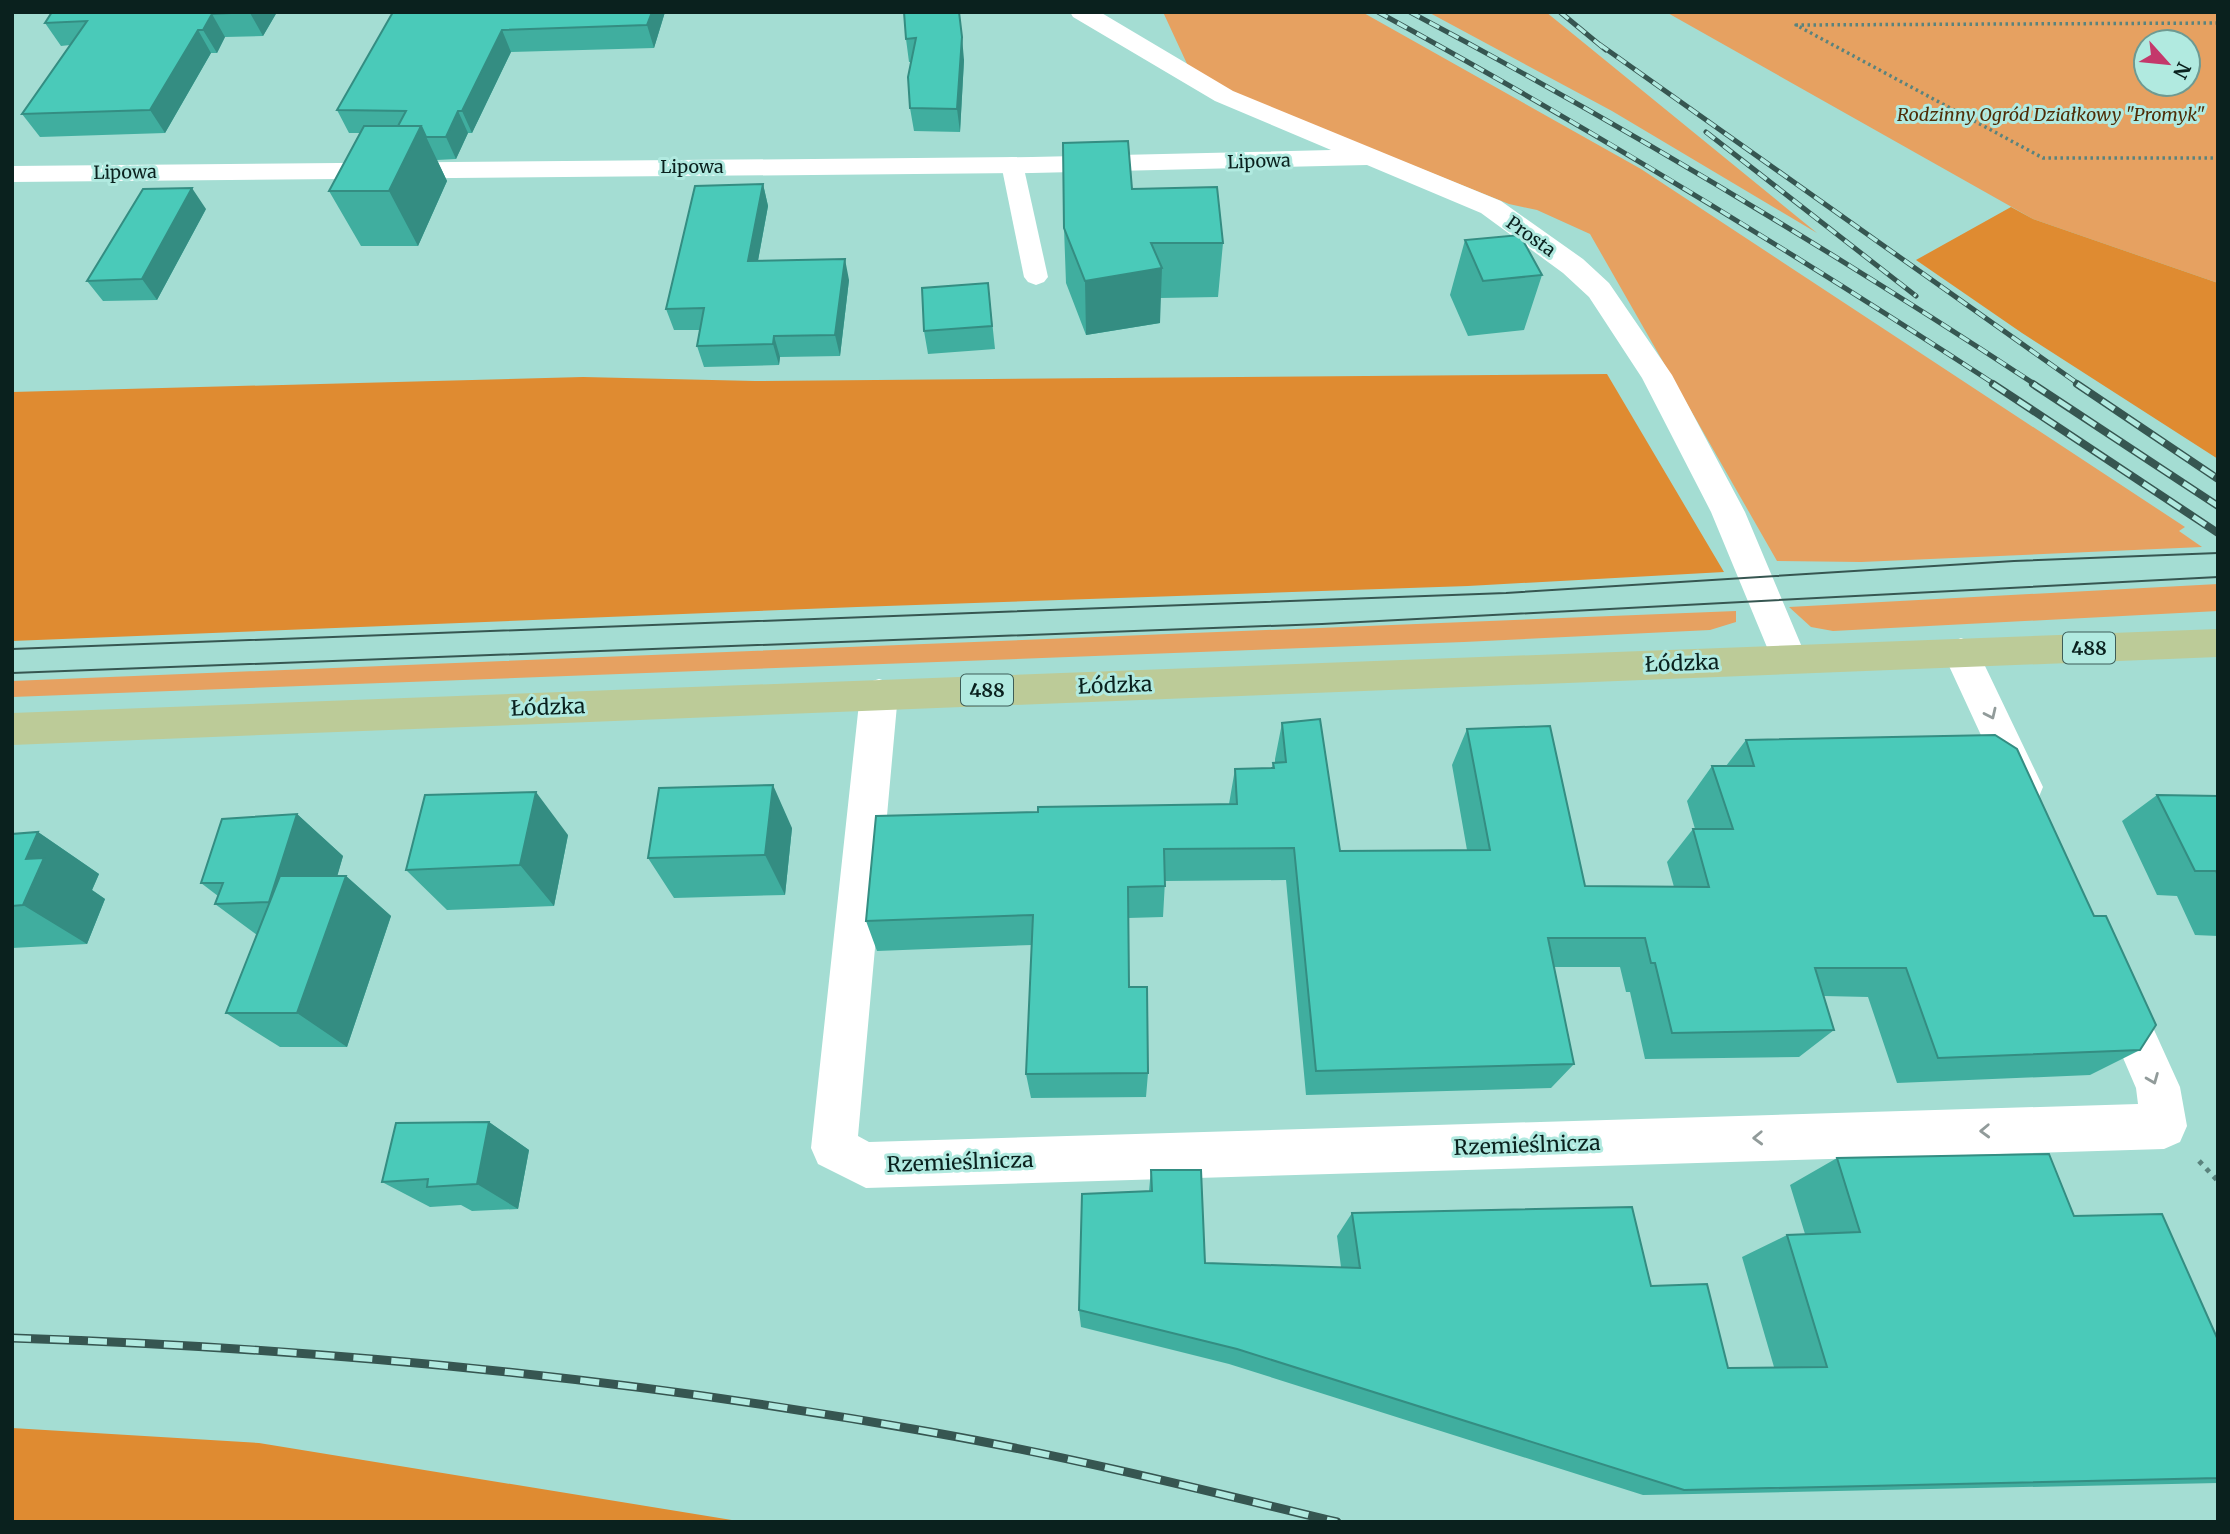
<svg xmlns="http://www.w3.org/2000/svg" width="2230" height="1534" viewBox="0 0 2230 1534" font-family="Merriweather,serif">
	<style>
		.green { fill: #e6a161; fill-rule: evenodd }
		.forest { fill: #df8b31 }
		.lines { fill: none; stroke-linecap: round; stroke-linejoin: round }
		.path-far1 { stroke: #5a837d; stroke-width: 3.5; stroke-dasharray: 2.5 3.5; stroke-linecap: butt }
		.path { stroke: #5a837d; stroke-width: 5; stroke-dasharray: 4.5 6; stroke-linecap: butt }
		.lane { fill: #fff; fill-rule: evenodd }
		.street { fill: #fff; fill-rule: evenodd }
		.primary { fill: #bccb98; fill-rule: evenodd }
		.tram { stroke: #365651; stroke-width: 2 }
		.rail-far2-casing { stroke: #365651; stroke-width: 5 }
		.rail-far1-casing { stroke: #365651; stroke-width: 8 }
		.rail-casing { stroke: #365651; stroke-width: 9 }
		.rail-far2 { stroke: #b1eae0; stroke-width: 3.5; stroke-dasharray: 11; stroke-linecap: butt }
		.rail-far1 { stroke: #b1eae0; stroke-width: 5; stroke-dasharray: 15; stroke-linecap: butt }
		.rail { stroke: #b1eae0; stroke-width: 6; stroke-dasharray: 19; stroke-linecap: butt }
		.wall { fill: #40ae9f }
		.shaded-wall { fill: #348d82 }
		.building { fill: #4acab9; stroke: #348d82; stroke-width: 2 }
		.oneway { stroke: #919b9a }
		.labels { text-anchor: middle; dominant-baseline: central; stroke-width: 6; stroke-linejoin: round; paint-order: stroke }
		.far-park-label { font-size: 18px; font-style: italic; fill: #4e2c07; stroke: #b1eae0 }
		.far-street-label { font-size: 18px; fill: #0a211e; stroke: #b1eae0 }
		.shield { fill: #b1eae0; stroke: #3c5d58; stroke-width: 2 }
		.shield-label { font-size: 19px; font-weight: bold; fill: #0a211e }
		.street-label { font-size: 21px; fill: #0a211e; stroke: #b1eae0 }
	</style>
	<rect width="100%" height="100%" fill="#a4ddd3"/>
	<path class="green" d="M1163,12H1362L1641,169L2185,527L2179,531L2202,547L1861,562L1777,561L1590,234L1537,210L1509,204L1225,90L1188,66Z
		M1428,12H1546L1817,233L1612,111Z
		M1666,12H2218V283L2033,219ZM2146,42H2188V84H2146Z
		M2218,584V611L1833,631L1811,627L1789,607Z
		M1736,611V622L1710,630L1464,642L12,697V681Z"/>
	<path class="forest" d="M2011,207L2033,219L2218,283V459L2022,333L1916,260Z
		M1607,374L1724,572L1468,586L857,607L12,641V392L583,377L755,381Z
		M12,1428L259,1443L744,1522H12Z"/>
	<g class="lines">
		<path class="path-far1" d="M2218,23L1796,25L2043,158H2218"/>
		<path class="path" d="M2199,1161L2218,1181"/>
		<path class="lane" d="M1012,157L1020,159L1023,164L1048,277L1044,282L1036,285L1028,282L1024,277L1001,164L1004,159Z"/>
		<path class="street" d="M1070,12H1100L1233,91L1501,201L1583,259L1609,283L1672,375L1745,512L1807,659L1802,669L1789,674L1776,669L1711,512L1642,378L1589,297L1563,273L1481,213L1367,165L1032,173L12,182V166L1032,157L1331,150L1215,101L1073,17Z
			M1961,638L1974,643L2043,787L2038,799L2024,804L2010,799L2005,787L1943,653L1948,643Z
			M879,679L892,683L898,694L858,1136L869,1142L2138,1104L2136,1088L2099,1002L2105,988L2120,982L2135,988L2180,1087L2187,1126L2180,1142L2164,1149L866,1188L818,1164L811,1148L860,694L866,683Z"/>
		<path class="primary" d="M2218,629V657L12,745V713Z"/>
		<path class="tram" d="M12,649L1506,593L2014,561L2218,553
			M12,673L1322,624L2218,577"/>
		<defs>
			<path id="rail-far2" d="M1378,12C1590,128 1794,253 1996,385
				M1410,12C1625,126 1832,251 2036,385
				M1560,12L1606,50
				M1599,44L2080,385
				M1706,132L1916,296"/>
			<path id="rail-far1" d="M1993,384L2218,533
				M2033,384L2218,506
				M2077,384L2218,479"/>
			<path id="rail" d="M12,1338C322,1348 630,1378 936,1433C1071,1457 1204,1490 1337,1522"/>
		</defs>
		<use href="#rail-far2" class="rail-far2-casing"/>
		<use href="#rail-far1" class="rail-far1-casing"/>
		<use href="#rail" class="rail-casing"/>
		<use href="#rail-far2" class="rail-far2"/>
		<use href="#rail-far1" class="rail-far1"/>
		<use href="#rail" class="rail"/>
	</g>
	<path class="wall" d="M52,12H277L263,36L225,37L217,53H211L165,133L40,137L22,114L70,45L61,46L45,23Z
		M393,12H665L654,48L511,52L472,133H468L456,159L437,160L447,181L418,246H361L329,191L360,133H349L337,110Z
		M904,12L964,60L960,132L914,131L910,108L911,62H909L906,39Z
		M763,184L768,206L758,261L849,280L840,356L780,357L779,365L704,367L697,346L700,330H674L666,309Z
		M1132,189L1223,243L1218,297L1160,298V323L1086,335L1066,283L1064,228Z
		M206,209L157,300L103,301L87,281Z
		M1465,240L1542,275L1524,330L1468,336L1450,295Z
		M988,283L995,349L928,354L924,331Z
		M1282,723L1340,851L1467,850L1452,765L1467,729L1585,886L1674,887L1667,862L1693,829H1695L1687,801L1712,766H1726L1746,740L2140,1050L2090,1075L1897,1083L1868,997L1824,996L1834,1030L1799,1057L1645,1059L1630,992H1626L1620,967H1554L1574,1064L1551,1088L1306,1095L1286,880L1165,881L1163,917L1128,918L1129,987L1148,1073L1146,1097L1031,1098L1026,1074L1032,945L877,951L866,921L1038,812L1229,804L1235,769L1272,768L1273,763H1275V759Z
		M2157,795L2218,796V936L2195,935L2177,896L2157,895L2122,821Z
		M297,814L343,856L337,876H346L391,916L347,1047H280L226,1013L257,935L215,904L218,896L201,883Z
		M792,828L785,895L674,898L648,858Z
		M38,832L99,874L92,890L105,899L87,944L12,948V834Z
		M568,835L554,906L447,910L406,870Z
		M489,1122L529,1150L518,1209L472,1211L461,1205L430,1207L382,1182Z
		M1837,1158L2074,1216L2218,1340V1483L1643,1495L1229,1364L1081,1327L1079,1310L1149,1191L1151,1170L1205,1263L1341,1267L1337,1236L1352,1213L1651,1286L1728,1368L1774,1367L1742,1257L1787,1235L1805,1234L1790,1185Z"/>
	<path class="shaded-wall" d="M250,12H277L263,36L250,13Z
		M652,12H665L654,48L647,25Z
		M212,14L225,37L217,53L203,30Z
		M198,30L211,53L165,133L150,110Z
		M502,30L511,52L472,133L462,111Z
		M962,37L964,60L960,132L957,109Z
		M458,111L468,133L456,159L446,137Z
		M421,126L447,181L418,246L389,191Z
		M763,184L768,206L754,282L748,261Z
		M192,188L206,209L157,300L142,279Z
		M845,259L849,280L840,356L835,335Z
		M1162,268L1160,323L1086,335L1085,281Z
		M774,336L780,357L779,365L773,344Z
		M773,785L792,828L785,895L765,855Z
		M536,792L568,835L554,906L520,865Z
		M297,814L343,856L319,940L269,902Z
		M38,832L99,874L92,890L105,899L87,944L23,905L26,859Z
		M346,876L391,916L347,1047L297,1013Z
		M489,1122L529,1150L518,1209L477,1184Z"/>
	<path class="building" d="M52,12H250L212,14L203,30H198L150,110L22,114L87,21L45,23Z
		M393,12H652L647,25L502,30L462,111H458L446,137H426L421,126H398L406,111L337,110Z
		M904,12H959L962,37L957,109L910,108L908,77L916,38L906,39Z
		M364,126H421L389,191H329Z
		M1128,141L1132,189L1217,187L1223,243H1151L1162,268L1085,281L1064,228L1063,143Z
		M763,184L748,261L845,259L835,335L774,336L773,344L697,346L704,308L666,309L695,186Z
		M192,188L142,279L87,281L143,189Z
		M1520,235L1542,275L1483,281L1465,240Z
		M988,283L992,326L924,331L922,288Z
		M1320,719L1340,851L1490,850L1467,729L1550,726L1585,886L1709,887L1693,829H1733L1712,766H1754L1746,740L1995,735L2017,749L2094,916H2106L2156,1025L2140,1050L1938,1058L1906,968H1815L1834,1030L1672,1033L1655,963H1651L1645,938H1548L1574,1064L1316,1071L1294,848L1164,849L1165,886L1128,887L1129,987H1147L1148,1073L1026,1074L1033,915L866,921L876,816L1038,812V807L1237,804L1235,769L1274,768L1273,763L1286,762L1282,723Z
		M773,785L765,855L648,858L659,788Z
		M536,792L520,865L406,870L425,795Z
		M2157,795L2218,796V876L2216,871H2195Z
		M297,814L269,902L215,904L223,883H201L222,819Z
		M38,832L26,859L44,858L23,905L12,906V834Z
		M280,876H346L297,1013H226Z
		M489,1122L477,1184L427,1187L428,1179L382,1182L396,1123Z
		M2049,1154L2074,1216L2162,1214L2218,1340V1478L1684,1490L1237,1349L1079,1310L1082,1194L1152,1191L1151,1170H1201L1205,1263L1360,1268L1352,1213L1632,1207L1651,1286L1707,1284L1728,1368L1827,1367L1787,1235L1860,1232L1837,1158Z"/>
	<defs><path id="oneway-chevron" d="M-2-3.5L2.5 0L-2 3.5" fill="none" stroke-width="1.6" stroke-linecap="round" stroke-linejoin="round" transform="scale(1.75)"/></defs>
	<g class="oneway">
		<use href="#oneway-chevron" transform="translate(1991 714) rotate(65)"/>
		<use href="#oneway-chevron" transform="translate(2153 1079) rotate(68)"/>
		<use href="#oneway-chevron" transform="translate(1985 1131) rotate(178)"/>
		<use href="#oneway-chevron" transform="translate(1758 1138) rotate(178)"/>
	</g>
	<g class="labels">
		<g class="far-park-label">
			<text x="2051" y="114">Rodzinny Ogród Działkowy "Promyk"</text>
		</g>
		<g class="far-street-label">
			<text transform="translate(1259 161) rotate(-2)">Lipowa</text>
			<text x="692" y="166">Lipowa</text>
			<text transform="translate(125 172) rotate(-1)">Lipowa</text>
			<text transform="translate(1531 236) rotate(35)">Prosta</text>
		</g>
		<g class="shield">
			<rect x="2063" y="632.5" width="52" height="31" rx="5"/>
			<rect x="961" y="674.5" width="52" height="31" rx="5"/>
		</g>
		<g class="shield-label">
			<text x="2089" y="648">488</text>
			<text x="987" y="690">488</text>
		</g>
		<g class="street-label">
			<text transform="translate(1682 663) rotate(-2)">Łódzka</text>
			<text transform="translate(1115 685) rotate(-2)">Łódzka</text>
			<text transform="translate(548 707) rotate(-2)">Łódzka</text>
			<text transform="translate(1527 1145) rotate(-2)">Rzemieślnicza</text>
			<text transform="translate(960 1162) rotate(-2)">Rzemieślnicza</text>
		</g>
	</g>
	<rect width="2230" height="1534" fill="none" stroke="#0a211e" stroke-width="28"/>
	<g transform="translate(2167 63) rotate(117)"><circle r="33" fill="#b1eae0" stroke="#6e9a92" stroke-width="2"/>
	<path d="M0-5L12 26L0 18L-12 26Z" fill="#c4386b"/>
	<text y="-10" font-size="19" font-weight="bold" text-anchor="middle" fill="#0a211e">N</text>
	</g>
</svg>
